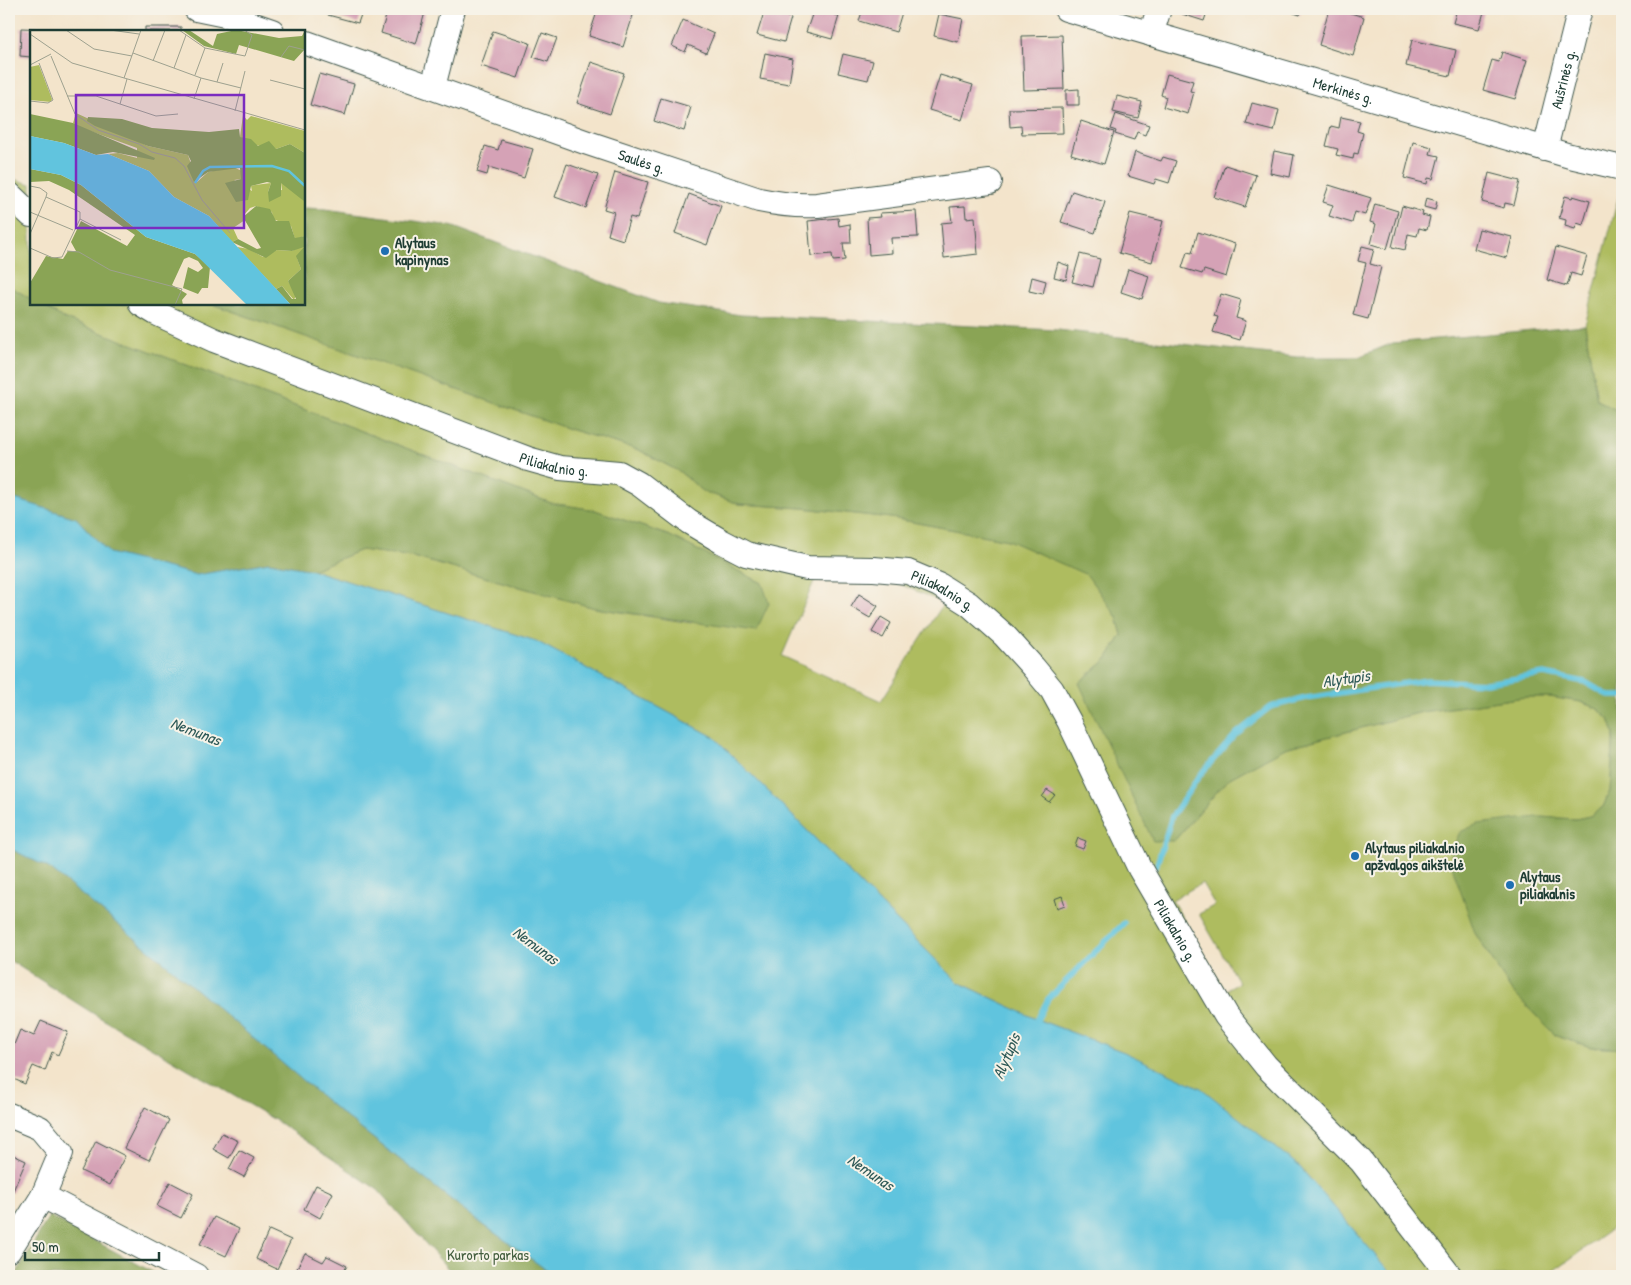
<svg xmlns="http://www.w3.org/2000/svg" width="1631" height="1285" viewBox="0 0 1631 1285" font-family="'Patrick Hand',sans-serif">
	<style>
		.green { fill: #aebc5e; stroke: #667c49; fill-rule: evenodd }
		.forest { fill: #8aa455; stroke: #547044 }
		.water { fill: #61c4de; stroke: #408089 }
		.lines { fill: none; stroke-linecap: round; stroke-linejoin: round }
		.stream { stroke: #61c4de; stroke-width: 5.5 }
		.building { fill: #d5a2b6 }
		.minor-casing { stroke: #3f564b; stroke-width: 26 }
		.minor { stroke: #fff; stroke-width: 24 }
		.poi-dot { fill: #1f6fb2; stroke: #f7f3e8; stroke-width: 2 }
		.labels { text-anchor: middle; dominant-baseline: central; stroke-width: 4; stroke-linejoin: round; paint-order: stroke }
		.street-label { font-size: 15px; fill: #1f3d34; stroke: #f7f3e8 }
		.poi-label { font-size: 15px; font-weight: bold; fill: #1f3d34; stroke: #f7f3e8; text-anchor: start }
		.park-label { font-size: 15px; fill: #435d3e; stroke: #f7f3e8 }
		.water-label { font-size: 16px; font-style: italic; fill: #2c5856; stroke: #f7f3e8 }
		.inset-river { fill: none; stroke: #61c4de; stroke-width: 2.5 }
		.inset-road { fill: none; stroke: #9ea18f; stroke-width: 1 }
		.view { fill: #7b2cbf; fill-opacity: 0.15; stroke: #7b2cbf; stroke-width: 2.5 }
		.inset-edge { fill: none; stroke: #1f3d34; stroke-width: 2.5 }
	</style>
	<rect width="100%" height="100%" fill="#f7f3e8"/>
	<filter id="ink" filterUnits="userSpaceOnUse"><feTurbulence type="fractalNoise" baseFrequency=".02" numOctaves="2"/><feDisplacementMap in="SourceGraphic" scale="10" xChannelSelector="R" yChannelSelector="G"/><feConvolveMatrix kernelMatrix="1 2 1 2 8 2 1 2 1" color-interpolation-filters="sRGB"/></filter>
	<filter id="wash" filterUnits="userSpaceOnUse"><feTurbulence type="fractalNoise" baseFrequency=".0096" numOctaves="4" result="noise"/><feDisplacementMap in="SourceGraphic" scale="20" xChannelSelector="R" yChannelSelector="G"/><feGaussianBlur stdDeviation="1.12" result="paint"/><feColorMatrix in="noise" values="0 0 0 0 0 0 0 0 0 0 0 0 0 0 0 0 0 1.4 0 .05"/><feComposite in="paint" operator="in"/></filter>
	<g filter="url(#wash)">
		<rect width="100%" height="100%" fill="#f3e4cb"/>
		<path class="green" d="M9,178L31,184V299L9,286Z
			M1621,187L1622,191V413L1597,401L1585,325Z
			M39,304H212L569,429L639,450L680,472L703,491L739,504L803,508L891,518L1008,540L1087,574L1117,617L1122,635L1107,659L1079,683L1174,841L1228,779L1285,748L1422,712L1525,697H1550L1581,702L1598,709L1609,719L1614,733L1610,791L1603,807L1590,816L1576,819L1538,817L1475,933L1511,990L1556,1036L1591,1047L1622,1049V1222L1546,1276H1393L1299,1166L1124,1052L1036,1019L958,982L714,737L536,641L312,570L361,550L413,557L595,608L691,623L762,583L670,536L595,510L551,503L65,319ZM815,579H888L944,603L881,701L782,656ZM1202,883L1215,905L1199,914L1239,983L1225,991L1172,900Z"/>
		<path class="forest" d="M304,208L325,209L451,226L659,303L741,315L1058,330L1297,357H1358L1393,343L1585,325L1597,400L1622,413V1049L1591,1047L1556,1036L1511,990L1475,933L1451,863L1452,849L1460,832L1478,824L1538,817L1576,819L1590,816L1603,807L1610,791L1614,733L1609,719L1598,709L1581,702L1550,697H1525L1422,712L1285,748L1228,779L1174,841H1153L1079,683L1107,659L1122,635L1117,617L1087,575L1008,540L891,518L803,508L739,504L703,491L680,472L639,450L569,429L212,304H304Z
			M9,286L31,299V304H39L65,319L551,503L595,510L670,536L762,583L769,603L756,631L595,608L413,557L361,550L312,570L269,562L197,575L109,553L76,518L9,497Z
			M9,848L49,868L164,962L342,1114L481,1223L555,1276H459L450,1271L378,1190L275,1120L94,1014L9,960Z
			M49,1216L160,1276H15Z"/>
		<path class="water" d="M9,497L76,518L109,553L197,575L269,562L312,570L536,641L714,737L958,982L1036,1019L1124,1052L1201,1088L1299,1166L1393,1276H555L481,1223L342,1114L164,962L49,868L9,848Z"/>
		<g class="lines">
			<path class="stream" d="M1156,867L1172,816L1200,775L1236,734L1270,707L1306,698L1427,680L1486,683L1544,674L1585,682L1609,696H1622
				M1034,1026L1048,999L1124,923"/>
		</g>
		<g id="blocks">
			<path class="building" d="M330,9H363L358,23L328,15Z
				M388,9H426L416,44L381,33Z
				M598,9H635L623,47L589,36Z
				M765,9H784L782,15L791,18L784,42L757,35Z
				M814,9L839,16L832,39L806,32Z
				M863,9H903L896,32L859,21Z
				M1183,9H1208L1204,21L1182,14Z
				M1282,9H1302L1300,15Z
				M1329,9H1337L1364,17L1353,56L1319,45Z
				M1457,9H1472L1484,12L1479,29L1453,23Z
				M939,14L963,19L958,42L934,36Z
				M683,20L714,34L706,53L688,45L685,52L672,46Z
				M145,27H181V31H145Z
				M21,28L52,29V31H31V57L20,56Z
				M493,31L530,43L518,78L481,66Z
				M542,33L557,38L548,62L533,57Z
				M1062,35L1064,89L1024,90L1022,36Z
				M1412,40L1456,50L1450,76L1406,66Z
				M1502,52L1527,60L1515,99L1483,90L1492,60L1499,62Z
				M765,53L793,59L789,84L760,79Z
				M843,54L873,61L868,80L838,73Z
				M591,62L624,73L610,114L577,103Z
				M319,74L354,84L345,115L310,105Z
				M1167,74L1193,81L1190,91L1194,92L1188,114L1163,107L1166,97L1161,95Z
				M940,75L973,85L962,120L929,110Z
				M1079,89V105H1066V90Z
				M1117,96L1142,102L1138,118L1113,112Z
				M661,98L691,107L684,131L654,121Z
				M1252,103L1279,110L1274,131L1246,124Z
				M1062,108L1063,133L1022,134L1021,126L1010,127L1009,109Z
				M1116,114L1149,125L1145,135L1137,132L1134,140L1115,134L1116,131L1111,129Z
				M1341,117L1360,121L1357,131L1363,133L1358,154L1354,153L1353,159L1336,155L1338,149L1326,146L1331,126L1339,128Z
				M1081,121L1114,132L1104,164L1071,154Z
				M501,140L533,149L524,178L489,167L487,175L477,172L485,146L498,150Z
				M1413,142L1432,147L1430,154L1439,156L1433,179L1428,178L1427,184L1404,178Z
				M1274,151L1294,155L1290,177L1270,173Z
				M1135,152L1161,161L1163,157L1176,161L1169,183L1156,179L1154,184L1128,176Z
				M567,164L598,175L586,208L555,197Z
				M1225,165L1256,175L1245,207L1214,197Z
				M615,172L648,182L637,219L630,217L623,240L608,235L614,212L604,209Z
				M1489,173L1520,181L1514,205L1505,203L1504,208L1482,202Z
				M1329,185L1371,198L1365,215L1355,212L1352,223L1329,216L1333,205L1323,202Z
				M1072,191L1105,202L1095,233L1061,222Z
				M689,194L721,206L707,245L675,233Z
				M1565,196L1572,198L1573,196L1590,201L1583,225L1577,223L1575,229L1565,226L1566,220L1559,218Z
				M1426,198L1437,201L1435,210L1424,207Z
				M1375,204L1398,211L1387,249L1371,244L1376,224L1370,222Z
				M965,206L966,218L975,217L978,254L944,258L941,223L952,222L950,207Z
				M1402,206L1423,212L1422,215L1430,217L1427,230L1419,228L1417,236L1408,234L1405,250L1392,247Z
				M916,211L918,237L891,238L892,253L869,255L867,218L881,217L880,213Z
				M1130,213L1163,221L1152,262L1119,253Z
				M838,218L839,226L850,224L851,243H843L845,260L833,261L832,254L811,256L808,221Z
				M1479,229L1512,237L1507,258L1474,249Z
				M1198,232L1235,244L1226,277L1204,270L1202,274L1182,268L1187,252L1192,253Z
				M1362,246L1374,249L1370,264L1381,267L1368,319L1353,315L1366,263L1358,261Z
				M1556,247L1587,256L1581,276L1571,273L1567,286L1547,280Z
				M1080,254L1100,259L1093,287L1072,282Z
				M1058,262L1069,266L1066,280L1054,277Z
				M1128,269L1149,276L1142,299L1121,292Z
				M1032,277L1046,281L1043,294L1029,291Z
				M1221,294L1241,300L1236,318L1246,321L1240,340L1213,332L1218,317L1214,316Z
				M859,594L878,606L870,618L851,607Z
				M881,617L891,623L883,638L872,632Z
				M1047,790L1055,795L1049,802L1042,797Z
				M1078,838L1086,841L1083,849L1075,846Z
				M1062,896L1065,905L1057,908L1054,899Z
				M41,1021L68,1032L58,1055L52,1052L45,1071L33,1066L25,1084L9,1077V1057L20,1030L34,1036Z
				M145,1107L169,1120L149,1160L124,1148Z
				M222,1133L238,1141L229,1158L213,1149Z
				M96,1141L125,1156L110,1185L81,1171Z
				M239,1150L254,1158L244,1177L229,1169Z
				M9,1153L26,1161L12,1193L9,1191Z
				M170,1182L193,1194L181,1218L157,1206Z
				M316,1185L333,1193L320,1218L304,1209Z
				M214,1217L239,1229L226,1256L200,1244Z
				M269,1230L291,1240L277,1269L256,1259Z
				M305,1253L323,1262L327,1256L347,1266L341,1276H293Z"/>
		</g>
	</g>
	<g filter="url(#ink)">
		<use href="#blocks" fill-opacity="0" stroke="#3f564b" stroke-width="1"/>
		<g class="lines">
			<defs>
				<g id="minor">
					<path d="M196,9L225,15L272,31"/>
					<path id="s1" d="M1066,9L1570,156L1622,168"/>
					<path d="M1151,34L1159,9"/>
					<path id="s2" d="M304,42L585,142L759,200C778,204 796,206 817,205L990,182"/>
					<path d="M433,87L453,9"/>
					<path id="s3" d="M1545,149L1580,9"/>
					<path d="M9,194L31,215"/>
					<path id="s4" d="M141,304L156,313L214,340L528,459L560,468L619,473L639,484L689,522L721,541L746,554L807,568L874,569L908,572L939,585L969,604L1004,635L1033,667L1052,690L1069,721L1140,869L1226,1016L1266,1066L1361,1161L1450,1276"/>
					<path d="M9,1115L40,1128L61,1153L43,1196L196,1276"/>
					<path d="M9,1250L43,1196"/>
				</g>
			</defs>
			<use href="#minor" class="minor-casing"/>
			<use href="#minor" class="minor"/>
		</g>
	</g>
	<g class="poi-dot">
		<circle cx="385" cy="251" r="5"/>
		<circle cx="1355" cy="856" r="5"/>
		<circle cx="1510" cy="885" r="5"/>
	</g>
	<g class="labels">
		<g class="street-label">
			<text stroke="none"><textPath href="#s3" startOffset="72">Aušrinės g.</textPath></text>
			<text stroke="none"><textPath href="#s1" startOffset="289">Merkinės g.</textPath></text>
			<text stroke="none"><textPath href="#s2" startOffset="358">Saulės g.</textPath></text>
			<text stroke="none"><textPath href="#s4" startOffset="444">Piliakalnio g.</textPath></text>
			<text stroke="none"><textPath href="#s4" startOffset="864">Piliakalnio g.</textPath></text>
			<text stroke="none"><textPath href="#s4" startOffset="1284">Piliakalnio g.</textPath></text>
		</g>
		<g class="poi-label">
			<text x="395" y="242">Alytaus<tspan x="395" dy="17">kapinynas</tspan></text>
			<text x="1365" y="847">Alytaus piliakalnio<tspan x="1365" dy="17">apžvalgos aikštelė</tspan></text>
			<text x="1520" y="876">Alytaus<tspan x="1520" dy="17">piliakalnis</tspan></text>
		</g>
		<g class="park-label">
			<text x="488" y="1254">Kurorto parkas</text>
		</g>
		<g class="water-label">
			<text transform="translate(1346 678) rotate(-8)">Alytupis</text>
			<text transform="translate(196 731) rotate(21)">Nemunas</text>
			<text transform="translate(536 945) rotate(37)">Nemunas</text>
			<text transform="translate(1006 1056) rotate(-67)">Alytupis</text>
			<text transform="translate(871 1172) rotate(34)">Nemunas</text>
		</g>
	</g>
	<g transform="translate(30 30)">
		<rect width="275" height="275" fill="#f3e4cb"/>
		<path d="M9,35L22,69L21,72L0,70V37ZM46,83L118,116L158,125L167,152L178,142L203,137L212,141L211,149L204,150L222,161L221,156L225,155L241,153L238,162L252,160L251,153L256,154L275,172V206L265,209L261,196L243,189L242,182L226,176L220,178L214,185L215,190L203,198L208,209L202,212L179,186L144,167L119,141L78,124L88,123L107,128V118L52,98L43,93ZM213,85L217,90L221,86L275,101V123L260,114L246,119L225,115L210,107ZM271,216L275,218L267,228L271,239L258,251L266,265L264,270L252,256L246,259L207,217L219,219L233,227L247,220L262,221Z" fill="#aebc5e"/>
		<path d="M152,0H159L183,16L187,4L206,0L249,8L272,6L275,0V19L264,31L209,15L206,24L174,16ZM0,84L43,93L125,128L124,130L83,122L66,125L34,113L0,106ZM58,87L92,89L122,98L179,102L209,99L210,107L221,109L228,116L239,111L246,119L260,114L275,123V172L251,153V166L239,172L238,162L241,153L237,152L221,156L218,170L206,172L195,153L211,149L210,138L178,142L164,152L157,136L161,131L158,125L118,116L65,96L57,91ZM0,139L31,145L51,155L116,207L165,224L180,237L178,258H172L168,264L153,258L158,237L168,242L173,238L168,231L159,227L154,229L142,255L157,264L152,270L153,275H0V253L16,226L33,229L38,221H46L41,212L51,191L97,216L105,205L39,160L19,151L0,152ZM226,176L240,179L246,191H259L265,208L275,206V273L273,275H261L246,259L252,256L262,269H266L258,251L271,239L266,226L274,217L262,221L247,220L236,228L202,212L208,209L227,219L231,218L213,187Z" fill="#8aa455"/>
		<path d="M0,106L34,113L66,125L78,124L119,141L144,167L179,186L261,275H217L165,224L116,207L51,155L31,145L0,139Z" fill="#61c4de"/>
		<path class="inset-river" d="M165,153L173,141L180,137L242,136L259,141L275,156"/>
		<path class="inset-road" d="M36,0L64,19L102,26M80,0L109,4M149,0L175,18L215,26L222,5L214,0M0,4L42,33L275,100M103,23L171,48L211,58M21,26L45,84L68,100L109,114L122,122L145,128L154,136L172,170L200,203M251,27L259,16L275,20M123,31L135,0M0,35L21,24M144,38L156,5M165,45L175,18M94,48L111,0M240,50L275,59M187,52L193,33M37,66H66L126,86L148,84M164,69L171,48M0,71L18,73L23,70L9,33M90,74L97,49M205,81L215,41M0,156L10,158L17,163L16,167L50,182V189L91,210M0,182L43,200M0,204L16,167M0,218L23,228L32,227L50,189M37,221L49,222L80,240L152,259L145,275"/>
		<path class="view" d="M46,65H214V198H46Z"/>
		<rect width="275" height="275" class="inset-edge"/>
	</g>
	<rect width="1631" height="1285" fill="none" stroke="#f7f3e8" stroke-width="30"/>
	<path d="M25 1252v8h134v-8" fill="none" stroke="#1f3d34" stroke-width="2.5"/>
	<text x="32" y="1252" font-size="15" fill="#1f3d34" stroke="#f7f3e8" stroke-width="4" paint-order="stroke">50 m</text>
</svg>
